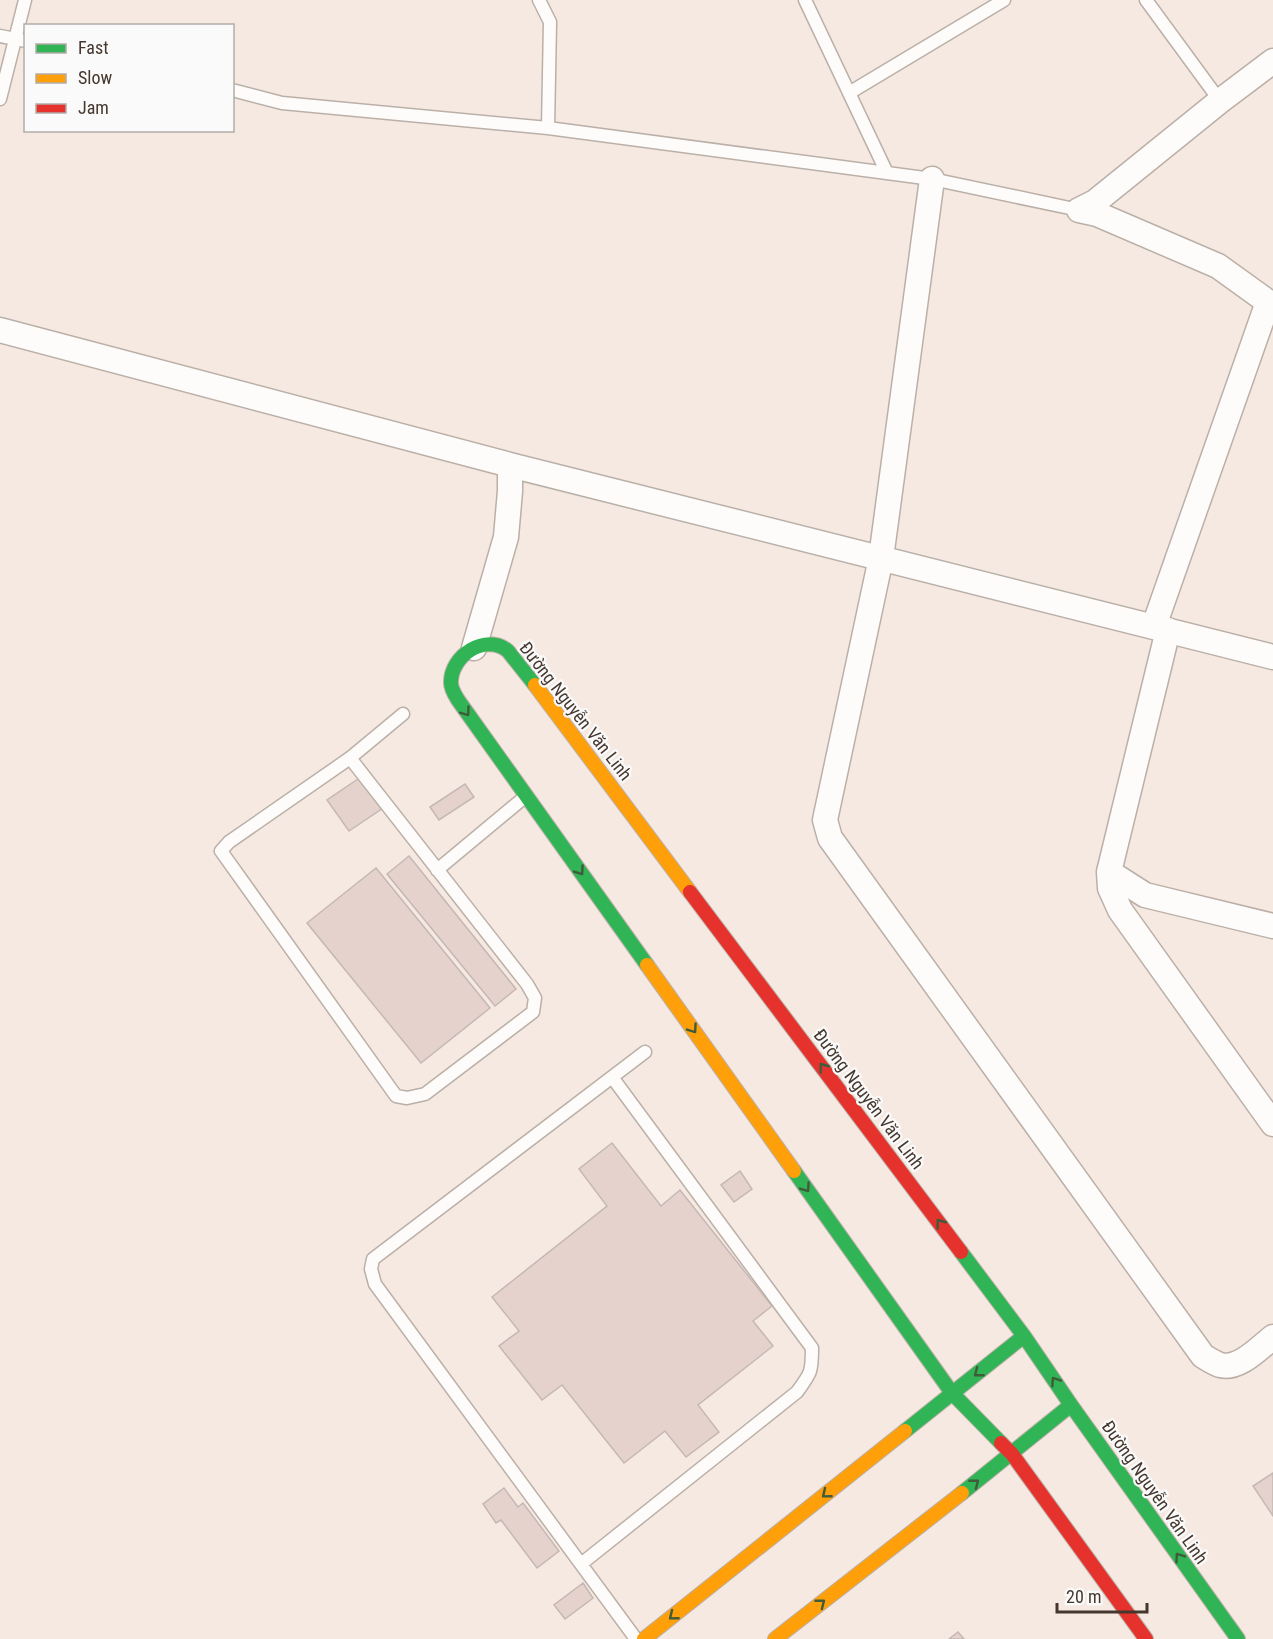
<svg xmlns="http://www.w3.org/2000/svg" width="1273" height="1639" viewBox="0 0 1273 1639" font-family="'Roboto Condensed',sans-serif">
	<style>
		.building { fill: #e5d2cd; stroke: #c5b8b4; stroke-width: 1.5 }
		.lines { fill: none; stroke-linecap: round; stroke-linejoin: round }
		.lane-casing { stroke: #bbb0a8; stroke-width: 15 }
		.street-casing { stroke: #bbb0a8; stroke-width: 27 }
		.fast-casing { stroke: #bbb0a8; stroke-width: 16 }
		.slow-casing { stroke: #bbb0a8; stroke-width: 16 }
		.jam-casing { stroke: #bbb0a8; stroke-width: 16 }
		.lane { stroke: #fefcfb; stroke-width: 12 }
		.street { stroke: #fefcfb; stroke-width: 24 }
		.fast { stroke: #30b455; stroke-width: 14 }
		.slow { stroke: #ff9f0a; stroke-width: 14 }
		.jam { stroke: #e5322d; stroke-width: 14 }
		.oneway { stroke: #3f5c3a }
		.labels { text-anchor: middle; dominant-baseline: central; stroke-width: 4.5; stroke-linejoin: round; paint-order: stroke }
		.street-label { font-size: 18px; fill: #45372e; stroke: #fafafa }
	</style>
	<rect width="100%" height="100%" fill="#f5e9e2"/>
	<path class="building" d="M361,777L383,808L349,831L327,800Z
		M465,784L474,797L439,820L430,807Z
		M409,856L516,989L495,1006L387,874Z
		M376,868L490,1008L421,1063L307,923Z
		M612,1143L661,1206L680,1190L772,1306L753,1321L773,1346L698,1405L719,1432L686,1457L665,1431L624,1463L562,1385L542,1400L499,1346L519,1331L492,1297L607,1206L579,1169Z
		M740,1171L752,1189L734,1202L721,1185Z
		M1273,1473V1516L1253,1486Z
		M504,1488L518,1507L523,1503L559,1551L537,1568L501,1520L496,1523L483,1504Z
		M583,1583L593,1598L565,1619L554,1605Z
		M958,1632L964,1639H949Z"/>
	<g class="lines">
		<defs>
			<path id="lane" d="M539,0L550,22L548,128
				M805,0L887,173
				M1146,0L1220,101
				M0,36L26,41
				M232,90L282,103L548,128L932,179L1079,210
				M849,93L1004,0
				M0,99L25,0
				M350,758L527,984L535,998L533,1012L425,1094L407,1098L396,1096L221,851L229,842L350,758L403,714
				M437,870L526,796
				M581,1564L797,1392C811,1373 812,1372 812,1348L612,1077
				M636,1639L375,1284L371,1269L373,1259L645,1052"/>
			<path id="street" d="M932,179L881,558L825,820L830,838L1203,1356C1208,1359 1214,1363 1220,1365C1239,1370 1259,1348 1273,1337
				M1079,210L1095,202L1220,101L1273,61
				M1079,210L1097,214L1218,266L1268,302L1273,304
				M0,330L510,465L1273,657
				M1154,626L1268,302
				M1168,630L1109,872L1110,888L1120,910L1273,1124
				M474,648L506,537L510,491V465
				M1109,872L1145,895L1273,926"/>
			<path id="fast" d="M535,685L508,651C486,632 450,656 451,683C451,689 455,695 458,700L647,965
				M794,1171L952,1393L1001,1443
				M961,1252L1024,1336L1071,1405L1238,1639
				M905,1431L1024,1336
				M962,1493L1071,1405"/>
			<path id="slow" d="M535,685L690,892
				M647,965L794,1171
				M644,1639L905,1431
				M775,1639L962,1493"/>
			<path id="jam" d="M690,892L961,1252
				M1001,1443L1012,1454L1146,1639"/>
		</defs>
		<use href="#lane" class="lane-casing"/>
		<use href="#street" class="street-casing"/>
		<use href="#fast" class="fast-casing"/>
		<use href="#slow" class="slow-casing"/>
		<use href="#jam" class="jam-casing"/>
		<use href="#lane" class="lane"/>
		<use href="#street" class="street"/>
		<use href="#fast" class="fast"/>
		<use href="#slow" class="slow"/>
		<use href="#jam" class="jam"/>
	</g>
	<defs><path id="oneway-chevron" d="M-2-3.5L2.5 0L-2 3.5" fill="none" stroke-width="1.6" stroke-linecap="round" stroke-linejoin="round" transform="scale(1.5)"/></defs>
	<g class="oneway">
		<use href="#oneway-chevron" transform="translate(466 712) rotate(54)"/>
		<use href="#oneway-chevron" transform="translate(580 871) rotate(55)"/>
		<use href="#oneway-chevron" transform="translate(693 1029) rotate(55)"/>
		<use href="#oneway-chevron" transform="translate(823 1067) rotate(-127)"/>
		<use href="#oneway-chevron" transform="translate(806 1188) rotate(55)"/>
		<use href="#oneway-chevron" transform="translate(940 1223) rotate(-127)"/>
		<use href="#oneway-chevron" transform="translate(978 1373) rotate(142)"/>
		<use href="#oneway-chevron" transform="translate(1055 1381) rotate(-124)"/>
		<use href="#oneway-chevron" transform="translate(975 1483) rotate(-38)"/>
		<use href="#oneway-chevron" transform="translate(826 1494) rotate(141)"/>
		<use href="#oneway-chevron" transform="translate(1179 1557) rotate(-125)"/>
		<use href="#oneway-chevron" transform="translate(821 1603) rotate(-38)"/>
		<use href="#oneway-chevron" transform="translate(673 1616) rotate(141)"/>
	</g>
	<g class="labels">
		<g class="street-label">
			<text transform="translate(576 711) rotate(52)">Đường Nguyễn Văn Linh</text>
			<text transform="translate(869 1099) rotate(53)">Đường Nguyễn Văn Linh</text>
			<text transform="translate(1155 1492) rotate(55)">Đường Nguyễn Văn Linh</text>
		</g>
	</g>
	<rect x="24" y="24" width="210" height="108" fill="#fafafa" stroke="#b2aca8" stroke-width="1.5"/>
	<rect x="36" y="44" width="30" height="9" fill="#30b455" stroke="#b2aca8" stroke-width="1.5"/>
	<text x="78" y="54" font-size="18" fill="#45372e">Fast</text>
	<rect x="36" y="74" width="30" height="9" fill="#ff9f0a" stroke="#b2aca8" stroke-width="1.5"/>
	<text x="78" y="84" font-size="18" fill="#45372e">Slow</text>
	<rect x="36" y="104" width="30" height="9" fill="#e5322d" stroke="#b2aca8" stroke-width="1.5"/>
	<text x="78" y="114" font-size="18" fill="#45372e">Jam</text>
	<path d="M1057 1603v9h90v-9" fill="none" stroke="#45372e" stroke-width="3"/>
	<text x="1066" y="1603" font-size="18" fill="#45372e" stroke="#fafafa" stroke-width="4.5" paint-order="stroke">20 m</text>
</svg>
